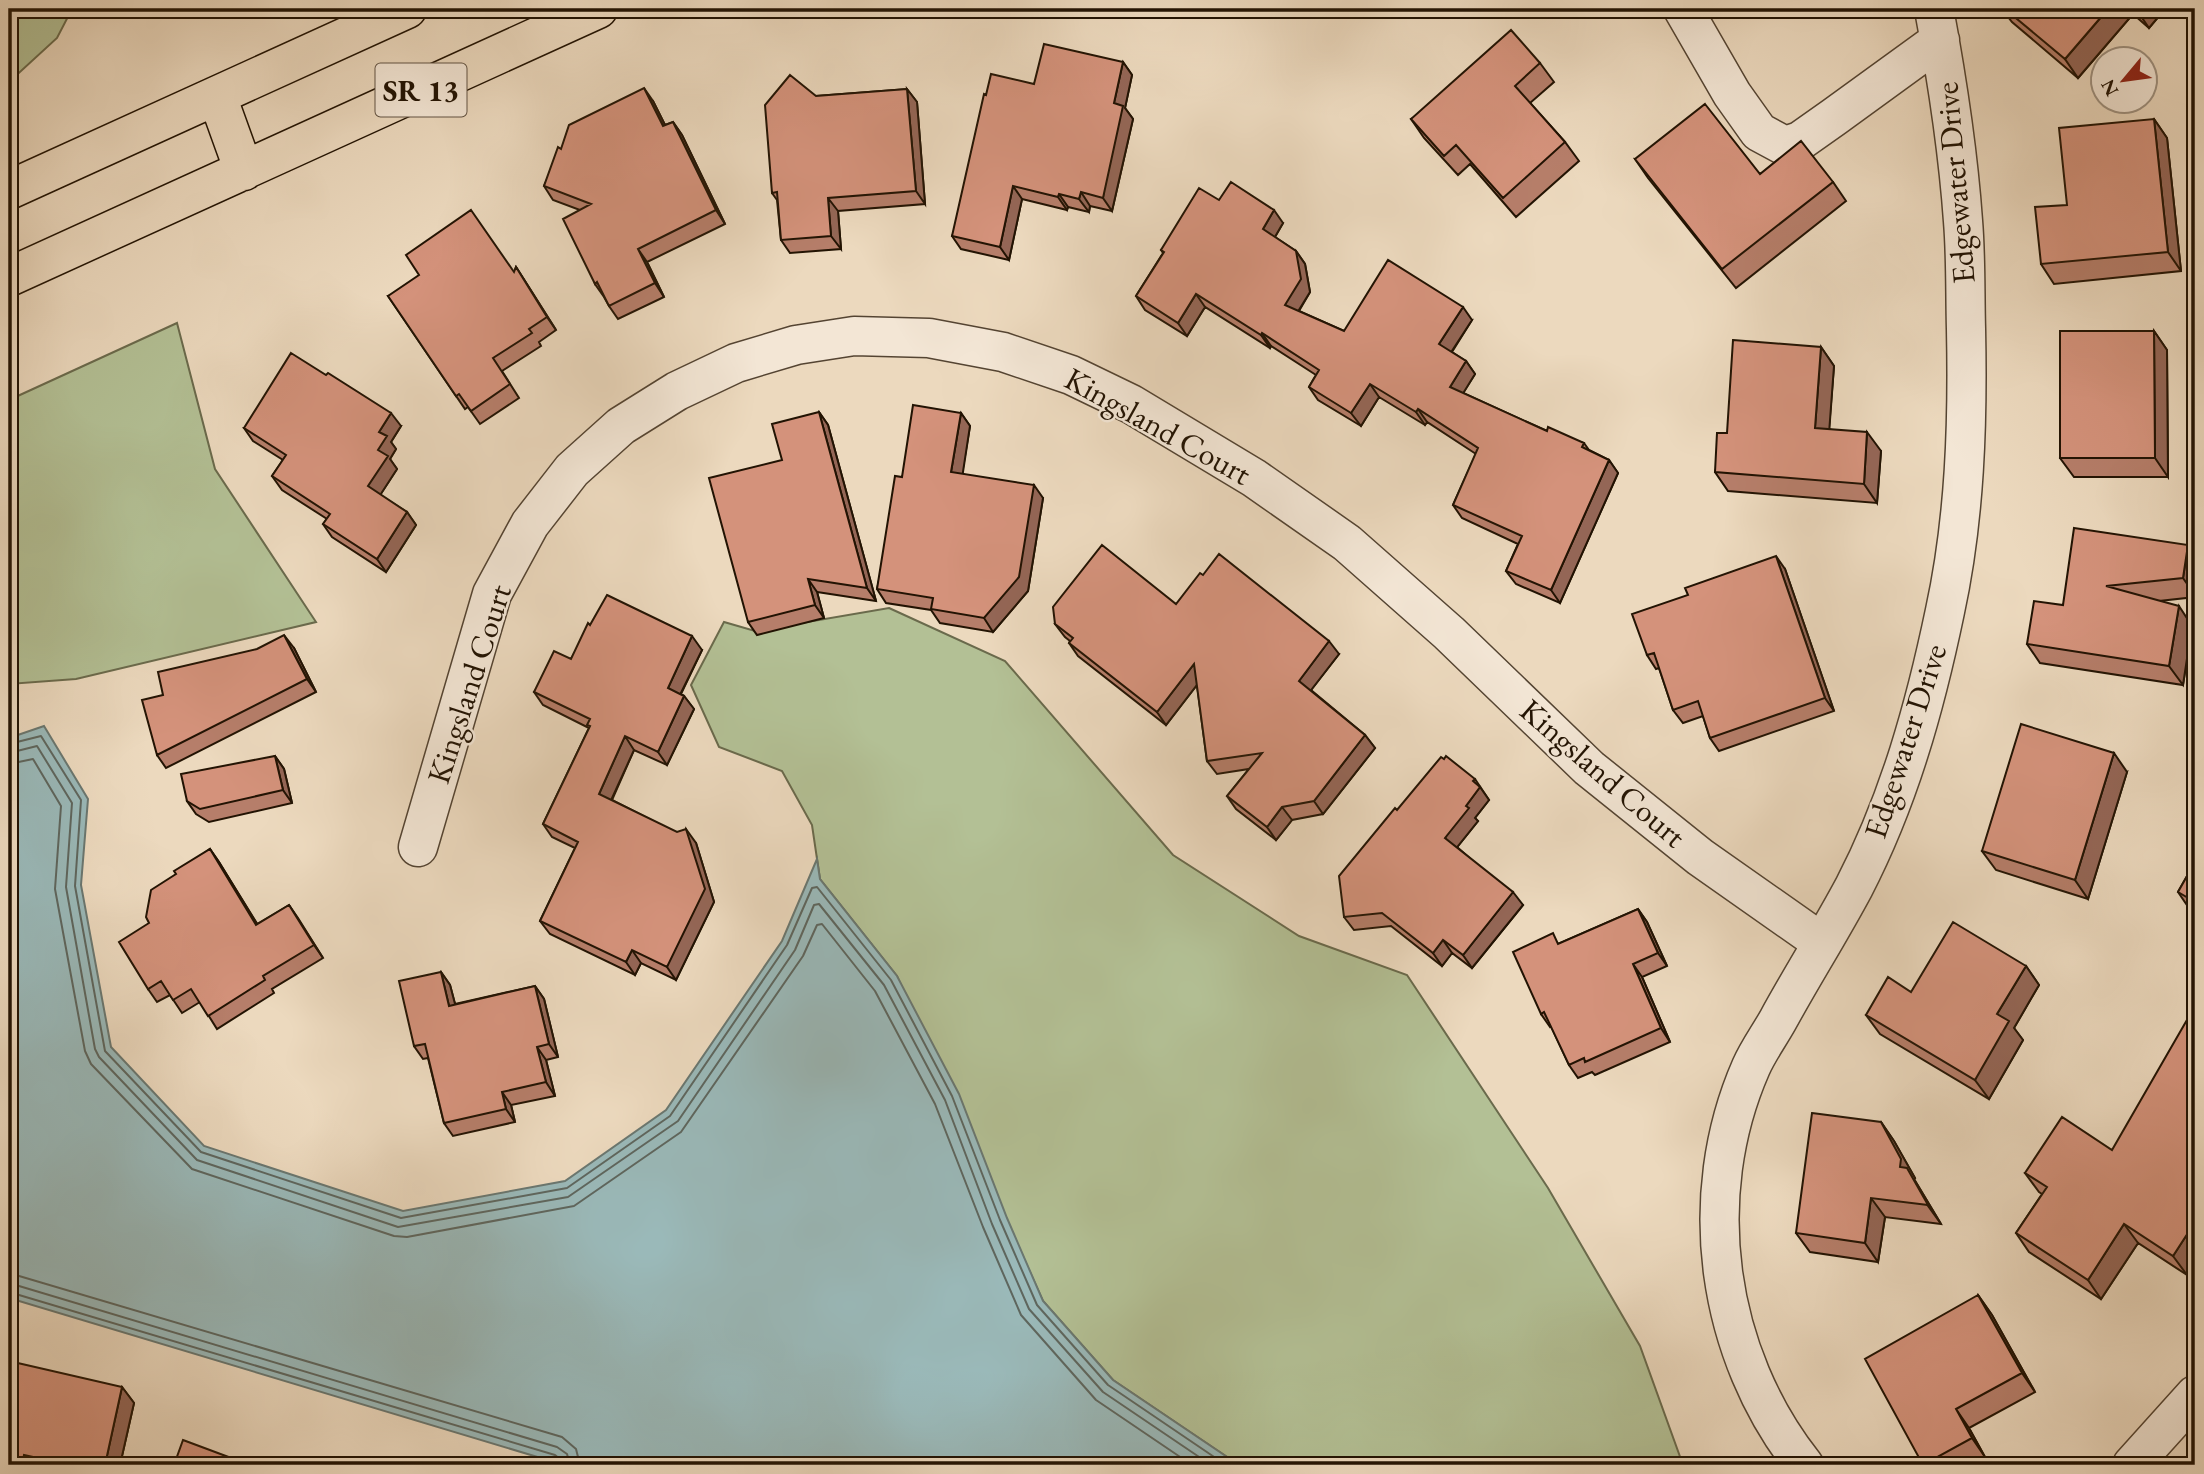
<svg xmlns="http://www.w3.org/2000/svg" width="2204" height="1474" viewBox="0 0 2204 1474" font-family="'EB Garamond',serif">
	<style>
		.green { fill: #b3c095; stroke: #6a6a4c; stroke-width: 2 }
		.water { fill: #9ab9b9; stroke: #6a7770; stroke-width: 2 }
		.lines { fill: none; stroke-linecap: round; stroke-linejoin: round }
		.shore { stroke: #5e665e; stroke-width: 2 }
		.minor-casing { stroke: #544432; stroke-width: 41 }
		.major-casing { stroke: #221303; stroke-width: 41 }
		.minor { stroke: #f3e6d5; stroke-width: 38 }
		.major { stroke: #ecd9be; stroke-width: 38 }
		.wall { fill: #b67e6a; stroke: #221303; stroke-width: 2 }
		.shaded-wall { fill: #946656; stroke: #221303; stroke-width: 2 }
		.building { fill: #d4927b; stroke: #221303; stroke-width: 2 }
		.labels { text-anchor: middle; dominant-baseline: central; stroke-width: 5; stroke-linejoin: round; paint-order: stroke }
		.shield { fill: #f3e6d5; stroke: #615242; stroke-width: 2 }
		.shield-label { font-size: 30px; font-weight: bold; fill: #221303 }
		.street-label { font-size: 32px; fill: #221303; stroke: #f3e6d5 }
	</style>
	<rect width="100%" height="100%" fill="#ecd9be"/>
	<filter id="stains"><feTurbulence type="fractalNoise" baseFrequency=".00286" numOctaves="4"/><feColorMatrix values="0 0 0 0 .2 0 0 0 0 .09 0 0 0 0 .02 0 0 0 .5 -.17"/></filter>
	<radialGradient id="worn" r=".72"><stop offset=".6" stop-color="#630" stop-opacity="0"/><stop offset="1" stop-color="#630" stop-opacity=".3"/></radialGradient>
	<path class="green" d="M9,9H72L57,38L9,82Z
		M177,323L215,469L316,622L76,679L9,684V400Z
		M889,608L1005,661L1173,855L1299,936L1407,975L1548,1188L1640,1346L1683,1465H1239L1113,1380L1043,1301L897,976L820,879L812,825L782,771L719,747L691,685L724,622L755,631Z"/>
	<path class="water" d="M44,726L88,799L81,885L111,1047L204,1146L403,1211L565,1181L666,1110L782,941L817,859L820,879L897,976L959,1094L1007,1218L1043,1301L1113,1380L1239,1465H564L9,1298V738Z"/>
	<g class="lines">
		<path class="shore" d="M9,744L41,736L81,800L75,886L105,1051L201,1152L401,1218L567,1188L670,1116L787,945L812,888L817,887L891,980L952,1096L1000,1220L1037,1305L1108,1385L1226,1465
			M9,753L37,746L72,803L66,887L95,1049L99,1057L197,1160L398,1227L568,1197L678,1121L795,950L814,905L819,904L884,985L945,1100L992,1224L1029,1309L1103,1392L1211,1465
			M9,764L33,759L61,806L55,889L85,1051L91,1064L192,1169L394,1236L407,1237L574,1206L681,1132L803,956L817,925L822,924L875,991L935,1104L983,1227L1021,1315L1096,1400L1192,1465
			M9,1273L562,1437L576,1449L580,1465
			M9,1283L557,1447L567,1454L570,1465
			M9,1292L555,1455L560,1459L561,1465"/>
		<defs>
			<path id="minor" d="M1683,9L1732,94L1759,132L1785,146L1800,141L1834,117L1940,40
				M418,847L492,594L530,524L572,470L621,426L677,391L736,363L796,345L854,336L929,338L1003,352L1071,375L1131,404L1254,478L1347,543L1449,633L1589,768L1700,857L1821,942
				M1804,1465C1716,1354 1694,1197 1751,1067C1758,1051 1769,1036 1778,1020C1802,976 1830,932 1854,887C1899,800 1925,707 1945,611C1965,519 1968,423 1966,329C1965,293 1966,257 1963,221C1958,150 1947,79 1934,9
				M2132,1465L2195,1395"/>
			<path id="major" d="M217,96L244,171
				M9,190L407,9
				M9,277L598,9"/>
		</defs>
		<use href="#minor" class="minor-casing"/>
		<use href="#major" class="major-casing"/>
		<use href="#minor" class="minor"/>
		<use href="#major" class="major"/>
	</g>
	<path class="wall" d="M2002,9H2165L2149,28L2133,14L2078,78L2012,22Z
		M1123,62L1132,75L1125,108L1133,119L1112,211L1090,206L1089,212L1068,207L1067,210L1022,199L1009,260L961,249L952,236L1034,84Z
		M1540,63L1554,82L1530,103L1565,142L1579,161L1516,217L1470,164L1458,175L1424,138L1411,119Z
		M907,89L917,102L925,204L838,211L841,249L790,253L781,240L777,200L772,193L816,96Z
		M653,101L665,125L673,122L682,135L725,224L647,262L664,297L618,319L609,306L604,297L595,284L580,210L553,200L544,186L561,149Z
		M2154,119L2167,138L2181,271L2054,284L2041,264Z
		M1635,159L1833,182L1846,201L1736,288L1648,178Z
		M1219,200L1283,223L1275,237L1296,251L1305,264L1310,292L1299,311L1344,331L1472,320L1452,352L1466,361L1475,374L1463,393L1547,431L1584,443L1589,450L1609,460L1618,473L1560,603L1516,584L1506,571L1518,544L1462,518L1453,505L1476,454L1427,422L1425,425L1379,397L1361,426L1318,400L1309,387L1316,375L1271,346L1270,348L1205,307L1187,336L1145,310L1136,296L1163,253L1161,250Z
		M516,267L556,330L539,342L541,346L502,371L519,398L480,424L468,407L465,409L388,296L514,272Z
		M2154,331L2167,350L2168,477H2074L2060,458Z
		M1821,347L1834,366L1829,429L1881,451L1877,503L1728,491L1715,472L1727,433Z
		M819,412L828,425L876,601L817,592L824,618L757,635L748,622Z
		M961,413L970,426L962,474L1043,498L1028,591L993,632L940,623L931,610L886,603L877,589L902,477Z
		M401,426L391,442L396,449L390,459L397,469L380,495L407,512L416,525L386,572L332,537L323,524L327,519L282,490L272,476L283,460L253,441L244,428Z
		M2188,545L2195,555V597L2159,601L2192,626L2183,685L2040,663L2027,644L2063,605Z
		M1785,569L1834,711L1719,751L1710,738L1703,716L1683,723L1673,710L1659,668L1656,669L1647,655Z
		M1176,604L1339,654L1311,690L1365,735L1375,748L1323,814L1292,820L1276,840L1236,809L1227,796L1249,769L1217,774L1207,761L1197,685L1166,725L1078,656L1069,643L1070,641L1065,637L1055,624Z
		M590,625L702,650L681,694L684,696L694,709L667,765L634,750L612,800L696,843L714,902L676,980L641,963L635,975L550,934L540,921L575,848L552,837L543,824L589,728L543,705L534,692L571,659Z
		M294,648L316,692L166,768L157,755L163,695Z
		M275,756L284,769L292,803L209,822L196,814L187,801Z
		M2127,772L2088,899L1996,870L1982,851Z
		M1475,779L1489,800L1475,818L1478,821L1457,847L1523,905L1472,968L1452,953L1442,966L1391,926L1354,930L1344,917L1397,810Z
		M210,849L219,862L257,924L289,905L323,958L272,989L274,993L217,1029L200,1002L182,1013L170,995L157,1002L148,989L149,923L176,874Z
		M2195,862V914L2191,911L2178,892Z
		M1638,909L1647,922L1667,966L1642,977L1670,1042L1595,1075L1592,1072L1578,1078L1569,1065L1551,1026L1550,1027L1541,1014L1560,943Z
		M2026,966L2039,985L2014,1028L2023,1040L1989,1099L1880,1034L1866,1015L1911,992Z
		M441,972L450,985L455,1004L535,986L544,999L558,1057L546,1060L555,1096L511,1105L515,1122L453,1136L444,1123L428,1058L423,1059L414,1046Z
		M1881,1122L1894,1141L1915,1178L1914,1179L1941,1224L1885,1217L1878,1262L1810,1252L1796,1233Z
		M2112,1150L2187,1275L2138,1243L2101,1299L2029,1252L2016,1233L2042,1194L2039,1192L2025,1173Z
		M1978,1295L1992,1315L2035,1392L1969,1428L1985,1457L1971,1465H1923Z
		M122,1387L134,1403L120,1465H9Z"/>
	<path class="shaded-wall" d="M2108,9H2130L2133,14L2078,78L2065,59Z
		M2136,9H2165L2149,28Z
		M1123,62L1132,75L1125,108L1133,119L1112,211L1103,198L1114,103Z
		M644,88L653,101L672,139L663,126Z
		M907,89L917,102L925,204L916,191Z
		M2154,119L2167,138L2181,271L2168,252Z
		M673,122L682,135L725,224L716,210Z
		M1013,186L1022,199L1009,260L1000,247Z
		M1081,192L1090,206L1089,212L1079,199Z
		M1059,194L1068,207L1067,210L1058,197Z
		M828,198L838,211L841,249L831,236Z
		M1274,210L1283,223L1272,242L1263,229Z
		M638,249L647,262L664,297L655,283Z
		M1296,251L1305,264L1310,292L1294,318L1285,305Z
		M516,267L525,281L556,330L547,317Z
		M1196,294L1205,307L1187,336L1178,323Z
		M1463,307L1472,320L1448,357L1439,344Z
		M2154,331L2167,350L2168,477L2155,458Z
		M1262,333L1271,346L1270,348L1261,335Z
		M1821,347L1834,366L1828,447L1815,428Z
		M1466,361L1475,374L1459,400L1450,387Z
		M1370,384L1379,397L1361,426L1351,413Z
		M1418,409L1427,422L1425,425L1416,412Z
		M819,412L828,425L876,601L867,588Z
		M391,413L401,426L391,442L396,449L390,459L397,469L377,500L368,486L378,450L379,432Z
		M961,413L970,426L961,485L951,472Z
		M1867,432L1881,451L1877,503L1864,484Z
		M1609,460L1618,473L1560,603L1551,590Z
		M1034,485L1043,498L1028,591L993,632L984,618Z
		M407,512L416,525L386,572L377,559Z
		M2188,545L2195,555V595L2183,578Z
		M1776,556L1785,569L1834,711L1825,698Z
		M808,579L817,592L824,618L815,605Z
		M2179,606L2192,626L2183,685L2169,666Z
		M284,635L294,648L316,692L307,679Z
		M692,636L702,650L677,701L668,688Z
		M1329,641L1339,654L1308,694L1299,681Z
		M1194,664L1203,677L1166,725L1157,712Z
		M684,696L694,709L667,765L658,752Z
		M1365,735L1375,748L1323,814L1314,801Z
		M625,736L634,750L608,807L599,794Z
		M2114,753L2127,772L2088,899L2075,880Z
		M275,756L284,769L292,803L283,790Z
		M1480,787L1489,800L1475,818L1478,821L1454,851L1445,838L1466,806Z
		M1282,807L1292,820L1276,840L1267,827Z
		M686,829L696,843L714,902L676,980L667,967Z
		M210,849L219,862L266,938L256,925Z
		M1513,892L1523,905L1472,968L1463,955Z
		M289,905L298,918L323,958L314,945Z
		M1638,909L1647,922L1667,966L1658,953Z
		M1443,940L1452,953L1442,966L1433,953Z
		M632,950L641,963L635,975L626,962Z
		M1633,964L1642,977L1670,1042L1661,1028Z
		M2026,966L2039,985L2014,1028L2023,1040L1989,1099L1975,1080L1997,1014Z
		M441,972L450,985L459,1019L449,1006Z
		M535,986L544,999L558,1057L549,1044Z
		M537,1047L546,1060L555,1096L546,1082Z
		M502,1092L511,1105L515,1122L506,1109Z
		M1881,1122L1894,1141L1915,1178L1914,1179L1941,1224L1900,1167Z
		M1871,1198L1885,1217L1878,1262L1865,1243Z
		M2195,1222V1262L2187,1275L2173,1256Z
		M2124,1224L2138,1243L2101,1299L2088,1280Z
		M1978,1295L1992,1315L2035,1392L2022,1373Z
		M122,1387L134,1403L120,1465H105Z
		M1956,1409L1969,1428L1985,1457L1972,1438Z
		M24,1455L31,1465H22Z"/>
	<path class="building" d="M2005,9H2108L2065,59Z
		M1511,30L1540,63L1515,86L1565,142L1503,198L1456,145L1444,156L1411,119Z
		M1044,44L1123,62L1114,103L1123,106L1103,198L1081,192L1079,199L1059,194L1058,197L1013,186L1000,247L952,236L984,94L986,95L991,74L1034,84Z
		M790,75L816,96L907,89L916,191L828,198L831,236L781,240L777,192L772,193L765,105Z
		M644,88L663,126L673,122L716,210L638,249L655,283L609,306L597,282L595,284L563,219L591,204L544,186L558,147L561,149L569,125Z
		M1705,104L1760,174L1801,141L1833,182L1722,269L1635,159Z
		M2154,119L2168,252L2041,264L2035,207L2067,205L2059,128Z
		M1231,182L1274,210L1263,229L1296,251L1301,279L1285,305L1344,331L1388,260L1463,307L1439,344L1466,361L1450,387L1547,431L1548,427L1584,443L1582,447L1609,460L1551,590L1506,571L1522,536L1453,505L1478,448L1418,409L1416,412L1370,384L1351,413L1309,387L1319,370L1262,333L1261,335L1196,294L1178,323L1136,296L1164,252L1161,250L1199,188L1219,200Z
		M471,210L514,272L516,267L547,317L529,329L532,333L493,358L510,384L471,411L459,394L456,396L388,296L419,275L406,255Z
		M2060,331H2154L2155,458H2060Z
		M1733,340L1821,347L1815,428L1867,432L1864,484L1715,472L1717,433H1727Z
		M291,353L326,375L328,373L391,413L379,432L387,436L378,450L388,456L368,486L407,512L377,559L323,524L330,514L272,476L286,455L244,428Z
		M913,405L961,413L951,472L1034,485L1019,577L984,618L931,609L933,598L877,589L895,476L902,477Z
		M819,412L867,588L808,579L815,605L748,622L709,478L782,460L772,424Z
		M2074,528L2188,545L2183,578L2106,586L2179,606L2169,666L2027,644L2034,601L2063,605Z
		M1102,545L1176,604L1200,573L1203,575L1219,554L1329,641L1299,681L1365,735L1314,801L1282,807L1267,827L1227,796L1262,753L1207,761L1194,664L1157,712L1069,643L1073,638L1055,624L1053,607Z
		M1776,556L1825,698L1710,738L1698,701L1673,710L1654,653L1647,655L1632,614L1688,595L1685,588Z
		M607,595L692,636L668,688L684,696L658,752L625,736L599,794L677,832L686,829L705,889L667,967L632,950L626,962L540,921L578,842L543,824L590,726L587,725L590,719L534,692L554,651L571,659L588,623L590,625Z
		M284,635L307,679L157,755L142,700L163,695L158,672L257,649Z
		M2021,724L2114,753L2075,880L1982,851Z
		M275,756L283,790L200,809L187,801L181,774Z
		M1446,756L1475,779L1473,781L1480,787L1466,806L1469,808L1445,838L1513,892L1463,955L1443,940L1433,953L1382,913L1344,917L1339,876L1395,808L1397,810L1441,757L1444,759Z
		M210,849L256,925L289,905L314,945L263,976L265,980L208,1016L191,989L173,1000L161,981L148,989L119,942L149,923L146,917L151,890L176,874L174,871Z
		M2195,862V902L2178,892Z
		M1638,909L1658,953L1633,964L1661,1028L1585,1062L1584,1058L1569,1065L1544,1012L1541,1014L1513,952L1553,933L1558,944Z
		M1953,922L2026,966L1997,1014L2009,1021L1975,1080L1866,1015L1888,977L1911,992Z
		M441,972L449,1006L535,986L549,1044L537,1047L546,1082L502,1092L506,1109L444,1123L425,1044L414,1046L399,981Z
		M2195,1006V1222L2173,1256L2124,1224L2088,1280L2016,1233L2047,1187L2025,1173L2062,1117L2112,1150Z
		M1812,1113L1881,1122L1901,1159L1900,1167L1907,1168L1928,1205L1871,1198L1865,1243L1796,1233Z
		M1978,1295L2022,1373L1956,1409L1972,1438L1923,1465L1865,1359Z
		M9,1361L122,1387L105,1465H69L24,1455L22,1465H9Z
		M183,1440L250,1465H174Z"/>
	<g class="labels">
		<rect class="shield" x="375.5" y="63.5" width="91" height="53" rx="5"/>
		<g class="shield-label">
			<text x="421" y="90">SR 13</text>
		</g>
		<g class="street-label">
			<text transform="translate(1955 183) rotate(-95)">Edgewater Drive</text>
			<text transform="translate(1158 426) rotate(29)">Kingsland Court</text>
			<text transform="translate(469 684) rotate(-72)">Kingsland Court</text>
			<text transform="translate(1905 741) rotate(-72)">Edgewater Drive</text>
			<text transform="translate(1603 773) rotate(41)">Kingsland Court</text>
		</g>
	</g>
	<rect width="2204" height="1474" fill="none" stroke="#ecd9be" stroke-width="35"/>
	<rect x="10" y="10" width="2183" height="1453" fill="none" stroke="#221303" stroke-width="3.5"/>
	<rect x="18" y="18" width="2169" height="1439" fill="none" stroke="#221303" stroke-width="2"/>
	<g transform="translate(2124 80) rotate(241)"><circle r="33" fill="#f3e6d5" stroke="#9f9281" stroke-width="2"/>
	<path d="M0-5L12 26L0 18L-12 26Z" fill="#8f2418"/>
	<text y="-10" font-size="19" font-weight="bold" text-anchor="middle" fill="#221303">N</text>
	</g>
	<rect width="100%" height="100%" filter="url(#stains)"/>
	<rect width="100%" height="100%" fill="url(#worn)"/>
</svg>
